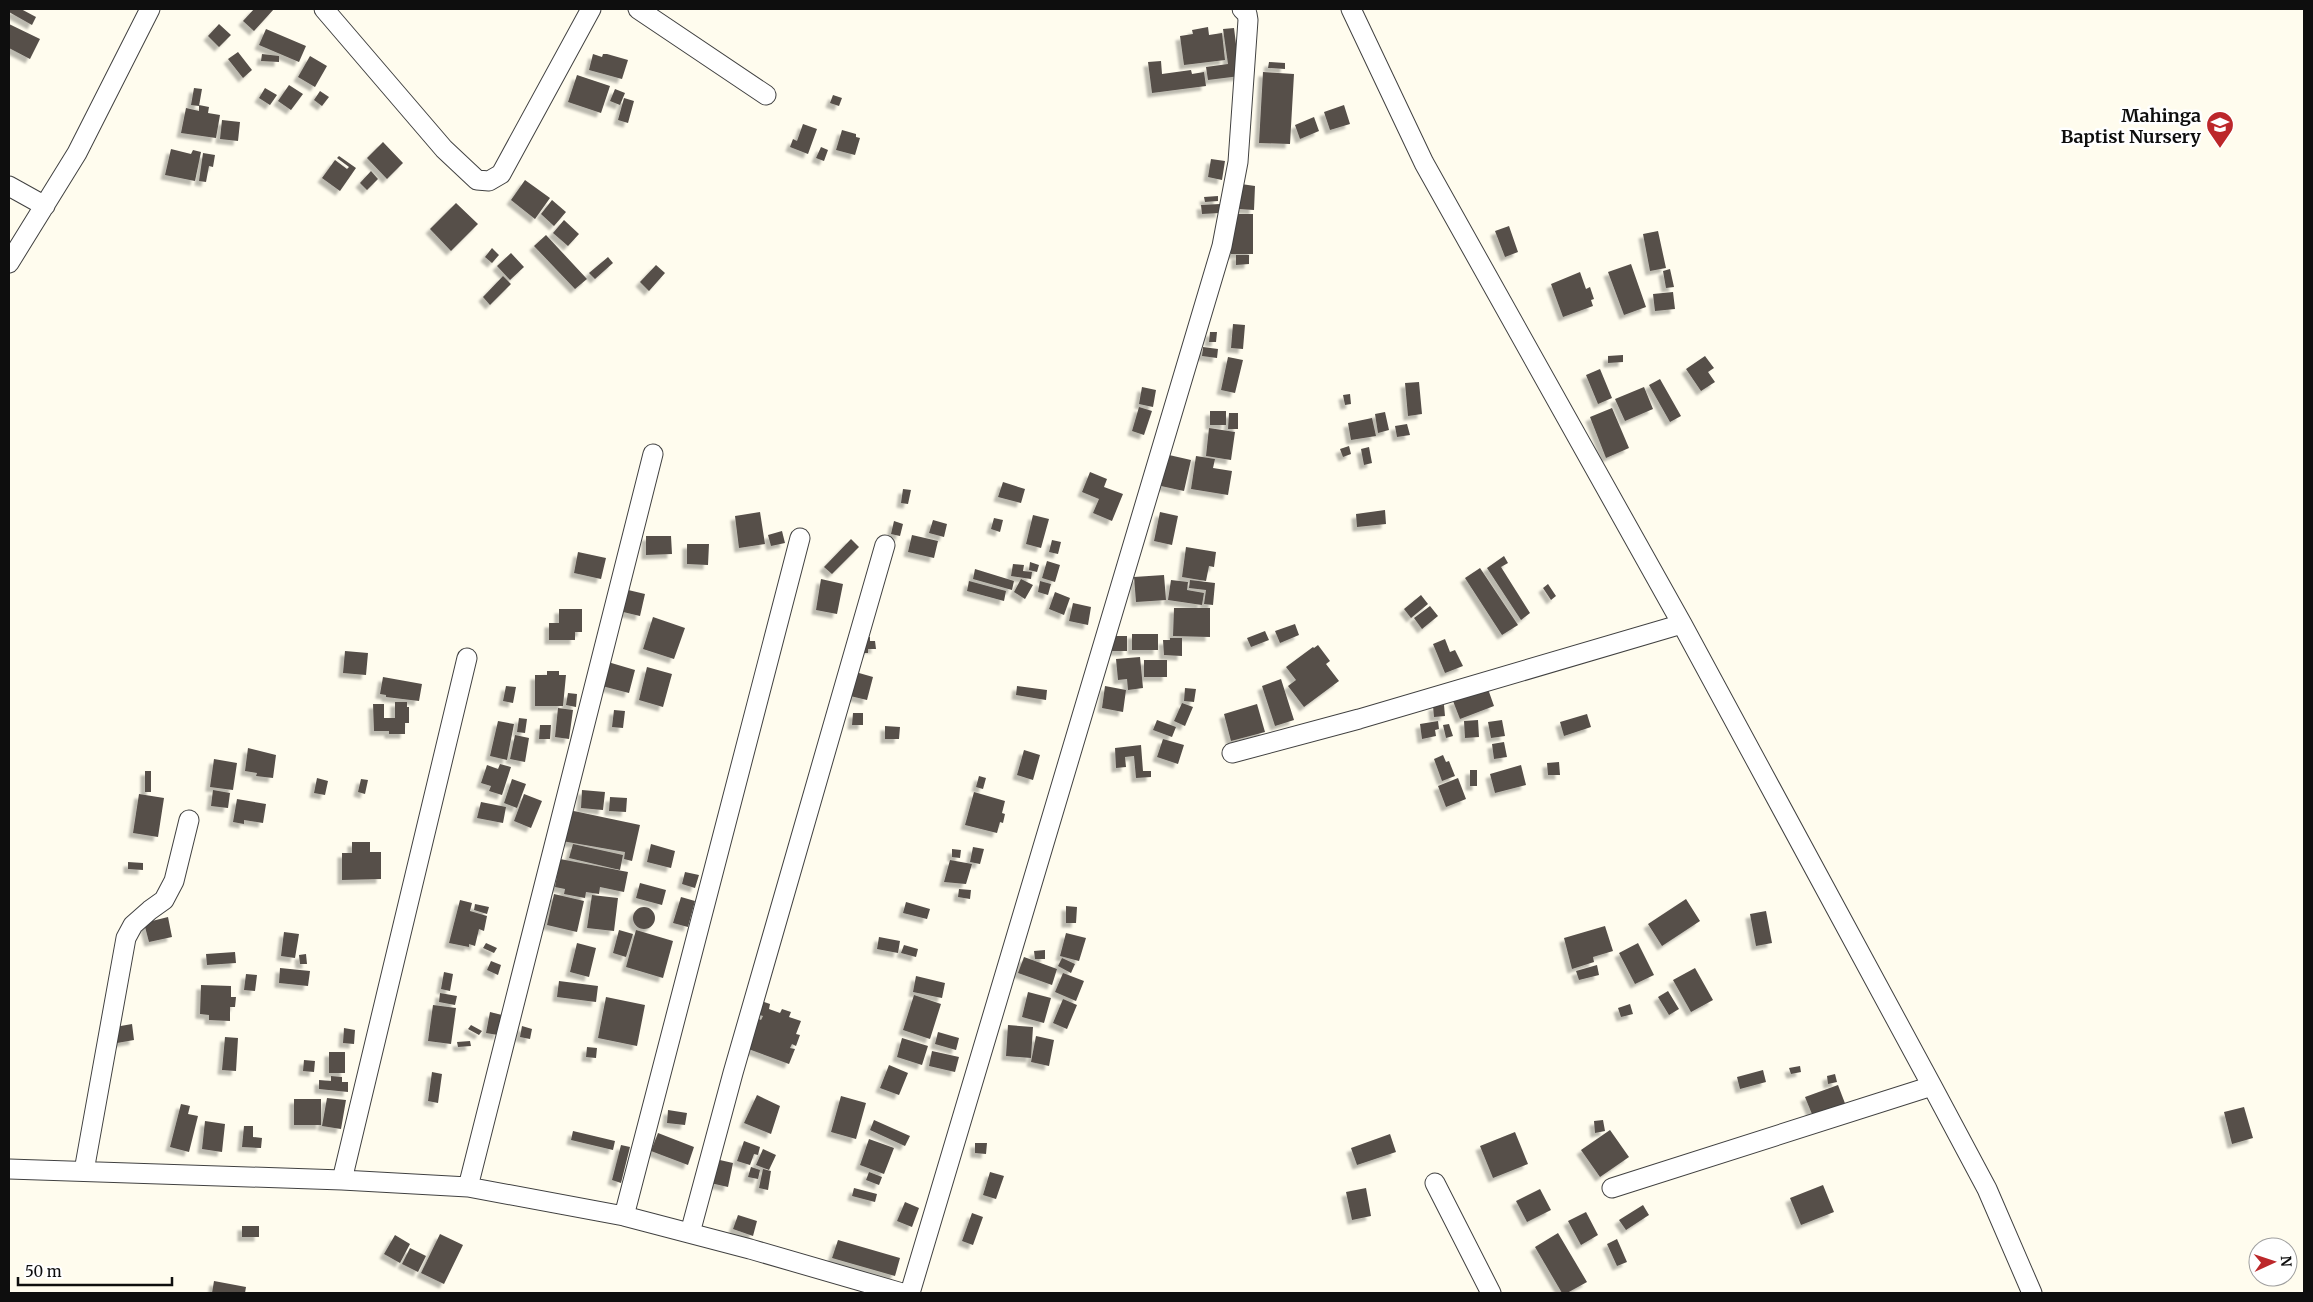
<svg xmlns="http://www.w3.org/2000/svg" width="2313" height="1302" viewBox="0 0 2313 1302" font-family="Merriweather,serif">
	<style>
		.building { fill: #564f4a; filter: url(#shadow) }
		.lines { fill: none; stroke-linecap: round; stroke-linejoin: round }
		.street-casing { stroke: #414141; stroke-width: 21 }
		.street { stroke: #fff; stroke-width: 19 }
		.labels { text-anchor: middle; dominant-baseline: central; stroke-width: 5; stroke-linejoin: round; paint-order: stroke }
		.poi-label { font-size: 18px; font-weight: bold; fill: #0e0e0e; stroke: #fff; text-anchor: end }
	</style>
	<defs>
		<filter id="shadow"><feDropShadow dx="-4.5" dy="4.5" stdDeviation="1" flood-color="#0004"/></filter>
	</defs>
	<rect width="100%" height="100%" fill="#fffcee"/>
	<path class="building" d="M10,9H21L36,17L32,25L9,12Z
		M254,9H274L254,31L243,21Z
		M9,24L40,39L30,59L9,48Z
		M219,24L231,35L219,47L208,36Z
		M1208,27L1209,35L1222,33L1225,60L1184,65L1180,36L1193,34L1192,30Z
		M1234,28L1240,76L1208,80L1206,67L1228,64L1223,29Z
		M266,29L306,46L299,62L259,45Z
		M238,52L252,70L243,78L228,59Z
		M262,54L279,56V62L261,61Z
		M593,54L602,57L603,54H607L628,60L622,79L589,70Z
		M310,56L327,66L315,87L298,77Z
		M1161,61L1162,74L1191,70L1192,74L1204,72L1206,86L1152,93L1148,62Z
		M1269,62L1285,63V69L1268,68Z
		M1263,72L1294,74L1290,144L1259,143Z
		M577,75L610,86L601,113L568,102Z
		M289,85L303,94L291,110L278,101Z
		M194,88L202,89L199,106L191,105Z
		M265,88L277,95L270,105L259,98Z
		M615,89L625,93L620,105L610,101Z
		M320,91L329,97L322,106L314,100Z
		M833,95L842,98L839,106L830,103Z
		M624,98L634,101L628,123L618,120Z
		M199,105L209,107L208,113L220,115L216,138L181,133L186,108L199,111Z
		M1344,105L1350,124L1330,130L1324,112Z
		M1314,117L1319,131L1300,139L1295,125Z
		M222,120L240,122L238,141L220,139Z
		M803,124L817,129L808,154L790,147L793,139L797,141Z
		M842,130L856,134V137L860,138L855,155L836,150Z
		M383,142L403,163L387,179L367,158Z
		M821,147L828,150L824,161L816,158Z
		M171,149L191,154L193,150L201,152L195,181L165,175Z
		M203,153L215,155L213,167L209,166L206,182L199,181Z
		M339,156L356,168L340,191L322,178L335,160L347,169L349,167L337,158Z
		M1211,159L1225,161L1222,180L1208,177Z
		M371,171L378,179L367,190L360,183Z
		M525,180L550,198L535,219L511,200Z
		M1241,184L1255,186L1254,210L1239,209Z
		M1218,196V201L1205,202L1204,197Z
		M552,200L566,212L554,226L541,214Z
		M456,203L478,224L451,251L430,229Z
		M1220,204V213L1202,214L1201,205Z
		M1231,214H1253V254H1231Z
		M564,220L579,234L568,246L553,233Z
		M1509,226L1518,252L1505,257L1495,231Z
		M1658,231L1666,268L1650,271L1643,234Z
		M546,235L587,279L575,289L534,246Z
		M492,248L499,255L492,263L485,257Z
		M511,253L524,267L510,280L497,266Z
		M1236,255H1249V264L1236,265Z
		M608,257L613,263L595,279L589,273Z
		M1631,264L1646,307L1624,315L1608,272Z
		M656,265L665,273L649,291L640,282Z
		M1670,269L1674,287L1666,288L1663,271Z
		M1580,272L1586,289L1590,287L1594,299L1591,300L1593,306L1563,317L1551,284Z
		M503,276L511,284L490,305L483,297Z
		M1673,292L1675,309L1655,311L1653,294Z
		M1233,324L1245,325L1243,349L1231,348Z
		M1210,332H1217L1216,342H1209Z
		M1203,347L1218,349L1217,358L1202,356Z
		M1623,355V362L1608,363V356Z
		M1705,356L1714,368L1708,372L1715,382L1701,391L1686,369Z
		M1228,357L1243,360L1235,393L1221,390Z
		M1600,369L1612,398L1598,404L1586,375Z
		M1660,379L1681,416L1670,422L1649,385Z
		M1419,382L1422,414L1408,416L1405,383Z
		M1142,387L1156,390L1153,407L1139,404Z
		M1644,387L1653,409L1625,421L1615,399Z
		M1350,394L1351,404L1345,405L1343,395Z
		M1139,407L1152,411L1144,435L1132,431Z
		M1612,408L1629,448L1606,458L1590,417Z
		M1210,411H1226V425H1210Z
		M1385,412L1389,430L1378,433L1375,414Z
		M1229,413H1238V429H1228Z
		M1372,418L1376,436L1351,440L1348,423Z
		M1407,424L1410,435L1397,437L1395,426Z
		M1209,428L1235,432L1231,460L1206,456Z
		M1349,446L1351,454L1343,457L1340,449Z
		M1369,447L1372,463L1364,465L1361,449Z
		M1169,455L1191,460L1184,491L1161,486Z
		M1196,456L1215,459L1213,468L1232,471L1228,495L1191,489Z
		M1090,472L1107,479L1104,487L1123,494L1112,521L1093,513L1099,499L1082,492Z
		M1003,482L1025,489L1021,503L998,497Z
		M903,489L911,490L908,504L901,503Z
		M1385,510L1386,524L1357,527L1356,514Z
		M760,512L765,544L739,548L735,516Z
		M1160,512L1178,516L1172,545L1154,541Z
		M1033,515L1049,519L1041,548L1026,544Z
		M994,518L1003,520L1000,532L991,529Z
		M933,520L947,524L944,537L929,533Z
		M894,521L903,524L900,536L891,534Z
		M782,531L785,543L771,546L768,535Z
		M912,535L938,541L934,558L908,552Z
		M646,536H671L672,554L646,555Z
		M851,539L859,547L832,574L824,567Z
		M1052,540L1061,542L1058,554L1049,552Z
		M687,544H709L708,565L687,564Z
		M1186,547L1216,552L1214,567L1209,566L1206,581L1182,577Z
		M578,552L606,558L601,579L574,573Z
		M1504,556L1508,563L1501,567L1530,613L1521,620L1487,568Z
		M1047,561L1060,565L1055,582L1042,578Z
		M1030,562L1039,565L1037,572L1029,570Z
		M1013,564L1024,565L1023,571L1032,572L1031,579L1011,576Z
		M1480,568L1518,625L1502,635L1465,578Z
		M975,569L1014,581L1012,590L973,579Z
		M1164,575L1166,600L1136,602L1134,577Z
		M821,579L843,584L837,614L816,610Z
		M1021,579L1033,585L1025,599L1014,592Z
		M1171,580L1188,582L1187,590L1204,593L1202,605L1168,600Z
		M1190,580L1215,583L1213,605L1204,604L1206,590L1189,588Z
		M969,581L1006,591L1004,601L967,591Z
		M1040,581L1051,584L1048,595L1038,592Z
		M1548,584L1556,596L1551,600L1543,588Z
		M624,589L645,594L640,616L619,611Z
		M1055,592L1070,598L1064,615L1049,609Z
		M1421,595L1428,604L1411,618L1404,609Z
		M1073,603L1091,607L1088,625L1069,621Z
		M1430,606L1438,616L1422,629L1414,618Z
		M1174,608H1210V637L1173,636Z
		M559,609H582V632H575V640H549V623H559Z
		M653,617L685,628L674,659L643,649Z
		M1295,624L1299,635L1280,643L1275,631Z
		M1265,631L1269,640L1251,647L1247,638Z
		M1132,634H1158V650H1132Z
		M1107,636H1127V651H1107Z
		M862,637H870V641H875L876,649H868V653H862Z
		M1170,638H1182V656L1164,655L1163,640H1170Z
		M1445,639L1450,652L1455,650L1463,666L1445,673L1433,644Z
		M1318,645L1330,661L1326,664L1339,681L1304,707L1288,686L1296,680L1286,667L1313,647L1314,648Z
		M345,651L368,653L366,675L343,673Z
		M1140,657L1143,688L1128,690L1127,679L1118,680L1116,659Z
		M1144,660H1167V677H1144Z
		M608,662L635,670L629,693L602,686Z
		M647,667L672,674L663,707L639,700Z
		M547,671H559V675H566L563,706H535V675H547Z
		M852,671L873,677L867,700L846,695Z
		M383,677L422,684L419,701L386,697V695L380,694Z
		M1281,679L1294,720L1275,726L1262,686Z
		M506,686L516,687L513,703L503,701Z
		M1017,686L1047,690L1046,700L1016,695Z
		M1105,686L1126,690L1123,712L1102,708Z
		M1185,688L1196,689L1194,702L1184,701Z
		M1488,689L1494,706L1460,719L1453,701Z
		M568,693L577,694L576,707L566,705Z
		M395,702H407V707H409V723H405V734H389V731H374L373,704H384V718H395Z
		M1182,703L1193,707L1185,726L1174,721Z
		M1257,704L1265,732L1231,741L1224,714Z
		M1444,705L1445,716L1434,717L1433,706Z
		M558,708L573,710L569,739L555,737Z
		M614,710L625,711L623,728L612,727Z
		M853,713H863V725H852Z
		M1587,714L1591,727L1564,736L1560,722Z
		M519,718L527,719L525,733L517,732Z
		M1157,720L1176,727L1172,737L1153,730Z
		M1478,720L1479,737L1465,738L1464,721Z
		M1502,720L1505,736L1491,738L1488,722Z
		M498,721L514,724L507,760L490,756Z
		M1438,721L1439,729L1435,730L1436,736L1422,739L1420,724Z
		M1449,724L1453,736L1446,738L1443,725Z
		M540,725H551L550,739H539Z
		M885,726L900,727L899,739H885Z
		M515,735L529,738L525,762L510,759Z
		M1163,739L1184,745L1178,764L1157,757Z
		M1504,742L1507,757L1494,759L1492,744Z
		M1141,745L1143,771H1151V777L1136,778L1134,756L1125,757L1126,767L1116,768L1115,748Z
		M248,748L276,755L273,778L256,776L257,773L245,771Z
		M1024,750L1040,755L1033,780L1017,775Z
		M1443,755L1446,762L1449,761L1455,776L1442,781L1434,759Z
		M214,759L237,763L233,790L210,787Z
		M1559,762L1560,775H1548L1547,763Z
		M500,764L511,767L502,795L489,791L491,786L481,783L487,765L498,769Z
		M1521,765L1526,785L1495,793L1490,774Z
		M1470,770H1477V786H1470Z
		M145,771H151V792H145Z
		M979,776L986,778L983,789L976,787Z
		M317,778L328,781L325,795L314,793Z
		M1458,778L1466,799L1446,807L1438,786Z
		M361,779L368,780L365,794L358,792Z
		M512,779L526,784L517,808L504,803Z
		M213,790L230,793L228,808L211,806Z
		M582,790L605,792L603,810L581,808Z
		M974,792L1005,801L1002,813L1005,814L1003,823L1000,822L997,833L965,825Z
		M139,794L164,798L158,837L133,833Z
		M524,794L542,801L531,828L514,821Z
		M610,797L627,798L626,812L609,811Z
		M237,799L266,804L263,823L244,820V824L233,822Z
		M481,802L506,807L503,823L477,818Z
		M569,810L640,825L632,861L624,859L625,852L562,841Z
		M352,842H370V852H381V879L342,880V853H352Z
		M573,844L623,855L620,870L569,858Z
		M651,844L675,851L671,868L647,862Z
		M973,847L984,849L980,864L970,862Z
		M952,849L961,850L960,858L952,857Z
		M560,859L628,872L624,892L600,887L599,894L586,892L585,898L564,894L565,889L555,887Z
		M950,860L972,864L966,884L944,882Z
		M128,862L143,863V870L128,869Z
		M685,872L699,875L695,888L682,884Z
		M640,883L666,890L662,905L636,898Z
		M959,889L971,890L970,899L958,897Z
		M554,894L584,901L577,932L547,925Z
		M592,895L618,898L614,931L587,928Z
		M681,897L695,901L688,927L673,923Z
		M1686,899L1700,921L1662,946L1648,924Z
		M460,900L472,903L470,911L487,916L484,931L479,929L475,946L469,944V947L449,943Z
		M906,902L930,909L927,919L903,913Z
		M475,904L489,907L487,914L474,910Z
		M1066,906L1077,907L1076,923H1066Z
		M633 918a11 11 0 1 1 22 0a11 11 0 1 1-22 0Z
		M1766,911L1772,943L1756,946L1750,914Z
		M168,917L172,937L149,942L144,923Z
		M1605,926L1613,951L1593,957L1594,962L1572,969L1564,938Z
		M619,930L633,934L626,957L613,953Z
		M636,930L673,941L663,978L626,967Z
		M284,932L299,934L295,958L281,956Z
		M1066,933L1086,938L1079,961L1060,956Z
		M879,937L900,941L898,953L877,949Z
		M486,943L497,948L494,953L483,948Z
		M577,943L596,948L589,977L570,972Z
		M1638,943L1654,975L1635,984L1619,953Z
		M904,945L918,949L916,957L901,953Z
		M1045,950V959H1035L1034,951Z
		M235,952L236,963L207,965L206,954Z
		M306,954L307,964H300L299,955Z
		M1024,957L1057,969L1052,985L1018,973Z
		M1062,958L1075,964L1071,973L1058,966Z
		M491,961L501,965L498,975L487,970Z
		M1597,965L1599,975L1579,980L1576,971Z
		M280,968L310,971L308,986L279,983Z
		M1695,968L1713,1000L1691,1012L1673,980Z
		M444,972L453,974L450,991L441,989Z
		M1063,973L1084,981L1076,1001L1055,992Z
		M246,974L257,975L255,991L244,990Z
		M916,976L945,983L942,998L913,992Z
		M559,981L598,986L596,1002L557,997Z
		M201,985L231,986V997H236L235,1007H230V1021L209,1020V1015L200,1014Z
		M1668,991L1679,1009L1669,1015L1658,997Z
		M1028,992L1051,998L1044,1023L1022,1017Z
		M440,993L457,996L455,1005L439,1002Z
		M914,995L941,1004L930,1039L903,1030Z
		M606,997L645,1005L637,1046L598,1038Z
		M1063,999L1077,1005L1067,1029L1053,1023Z
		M761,1001L770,1004L769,1009L780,1013L782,1009L791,1012L789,1017L801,1021L796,1034L800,1035L796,1046L792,1044L790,1048L795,1049L789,1064L743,1047L755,1017L761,1020L763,1016L756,1014Z
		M1630,1004L1633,1014L1621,1017L1618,1008Z
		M433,1005L456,1008L451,1044L428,1041Z
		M490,1012L502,1015L498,1035L486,1033Z
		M132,1024L134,1040L117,1043L115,1027Z
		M471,1025L482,1031L479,1035L468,1029Z
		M1008,1025L1033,1027L1031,1058L1006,1056Z
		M522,1026L532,1029L530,1039L520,1037Z
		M344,1028L355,1030L354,1044L343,1043Z
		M938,1032L959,1038L956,1050L935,1044Z
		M1036,1036L1054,1040L1049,1066L1031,1062Z
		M225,1037L238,1038L236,1071L222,1070Z
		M902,1038L928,1046L922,1065L897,1057Z
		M470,1041L471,1046L458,1047L457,1042Z
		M587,1047L597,1048L596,1058L586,1057Z
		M932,1051L959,1057L955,1072L929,1066Z
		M329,1052H345V1073H329Z
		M304,1060L315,1061L314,1072L303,1071Z
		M889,1065L908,1073L899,1095L880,1088Z
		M1800,1066L1801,1072L1791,1074L1789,1068Z
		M1763,1070L1766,1082L1740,1089L1737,1077Z
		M432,1072L442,1074L438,1103L428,1101Z
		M1835,1074L1837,1082L1828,1084L1827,1076Z
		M331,1076L342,1077V1082H348V1092L319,1089V1080L331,1081Z
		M1838,1085L1846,1106L1814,1119L1805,1097Z
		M757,1095L780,1106L771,1134L744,1123Z
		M841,1096L866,1103L856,1139L831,1132Z
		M327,1098L346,1100L341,1129L322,1126Z
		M294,1099H321V1125H294Z
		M181,1104L190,1106L188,1114L198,1116L189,1152L170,1147Z
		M2244,1107L2253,1138L2232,1144L2224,1112Z
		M668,1110L687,1113L685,1125L667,1123Z
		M874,1120L910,1136L905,1146L870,1130Z
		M1603,1120L1605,1131L1595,1133L1594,1121Z
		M205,1121L225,1124L222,1152L202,1149Z
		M244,1126H253V1137L262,1138L261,1148L242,1147Z
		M1610,1130L1629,1157L1600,1177L1581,1150Z
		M573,1131L615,1141L613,1150L571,1140Z
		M1515,1132L1528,1164L1493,1178L1480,1146Z
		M658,1133L694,1147L688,1165L651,1151Z
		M1390,1134L1396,1152L1357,1165L1351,1148Z
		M869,1139L894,1148L884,1174L860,1165Z
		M744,1141L760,1147L758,1155L754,1154L750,1165L737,1161Z
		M975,1143H987L986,1154L975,1153Z
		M621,1145L630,1147L621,1183L612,1180Z
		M763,1149L776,1155L769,1170L756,1165Z
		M711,1158L733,1163L728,1187L706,1182Z
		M751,1167L760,1170L758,1179L748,1177Z
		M763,1169L771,1171L768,1190L759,1188Z
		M869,1172L882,1177L879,1185L866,1180Z
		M990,1172L1004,1176L996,1199L983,1195Z
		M1823,1185L1834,1212L1801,1225L1790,1198Z
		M854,1188L877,1194L875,1202L852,1196Z
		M1366,1188L1371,1216L1352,1220L1346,1192Z
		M1540,1189L1551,1210L1527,1222L1516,1201Z
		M905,1202L919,1208L912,1227L897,1221Z
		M1643,1205L1649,1215L1626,1230L1619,1220Z
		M1586,1212L1598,1235L1581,1245L1568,1221Z
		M972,1213L983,1217L973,1245L962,1241Z
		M738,1215L757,1221L753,1236L733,1229Z
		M242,1226H259V1237H242Z
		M1558,1233L1587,1282L1567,1293H1562L1535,1247Z
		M440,1234L463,1245L444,1284L421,1273Z
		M395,1235L410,1244L400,1263L384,1254Z
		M1617,1239L1627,1262L1617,1266L1607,1244Z
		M838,1240L900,1258L895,1276L832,1258Z
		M410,1248L426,1256L418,1272L402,1264Z
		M214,1281L246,1287L245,1293H212Z"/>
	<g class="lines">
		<defs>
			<path id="street" d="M324,9L444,149L477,180L489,181L501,174L591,9
				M638,9L766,95
				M1351,9L1424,163L1682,624L1932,1086L1987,1189L2032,1293
				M9,186L45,206
				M9,263L77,153L150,9
				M1232,753L1359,719L1682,624
				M9,1169L342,1180L468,1187L624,1216L750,1249L902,1293
				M84,1171L126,938L133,925L150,910L164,900L174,881L189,820
				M342,1180L467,658
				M1435,1183L1491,1293
				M468,1187L653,454
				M1612,1188L1932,1086
				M624,1216L800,538
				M690,1233L733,1073L885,545
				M910,1293L1222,246L1238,162L1248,20L1247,14L1242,9"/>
		</defs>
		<use href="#street" class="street-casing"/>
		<use href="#street" class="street"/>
	</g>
	<defs>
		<symbol id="school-pin" viewBox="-11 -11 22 30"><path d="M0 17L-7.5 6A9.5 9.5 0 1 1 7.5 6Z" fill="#bc272a" stroke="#fff"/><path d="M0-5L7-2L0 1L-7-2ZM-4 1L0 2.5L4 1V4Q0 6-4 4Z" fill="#fff"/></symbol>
	</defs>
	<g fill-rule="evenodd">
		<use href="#school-pin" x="2204" y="109" width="32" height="43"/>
	</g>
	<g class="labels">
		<g class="poi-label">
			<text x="2201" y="115">Mahinga<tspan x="2201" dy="21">Baptist Nursery</tspan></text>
		</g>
	</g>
	<rect width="2313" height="1302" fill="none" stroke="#0e0e0e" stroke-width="20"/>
	<g transform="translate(2273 1262) rotate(87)"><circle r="24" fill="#ffffff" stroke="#9f9f9f"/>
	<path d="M0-4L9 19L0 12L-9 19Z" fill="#bc272a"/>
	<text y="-8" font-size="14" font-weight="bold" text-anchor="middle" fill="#0e0e0e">N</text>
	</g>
	<path d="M18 1277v8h154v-8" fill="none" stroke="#0e0e0e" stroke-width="2.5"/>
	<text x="25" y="1277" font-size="15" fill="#0e0e0e" stroke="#ffffff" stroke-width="4" paint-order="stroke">50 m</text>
</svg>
